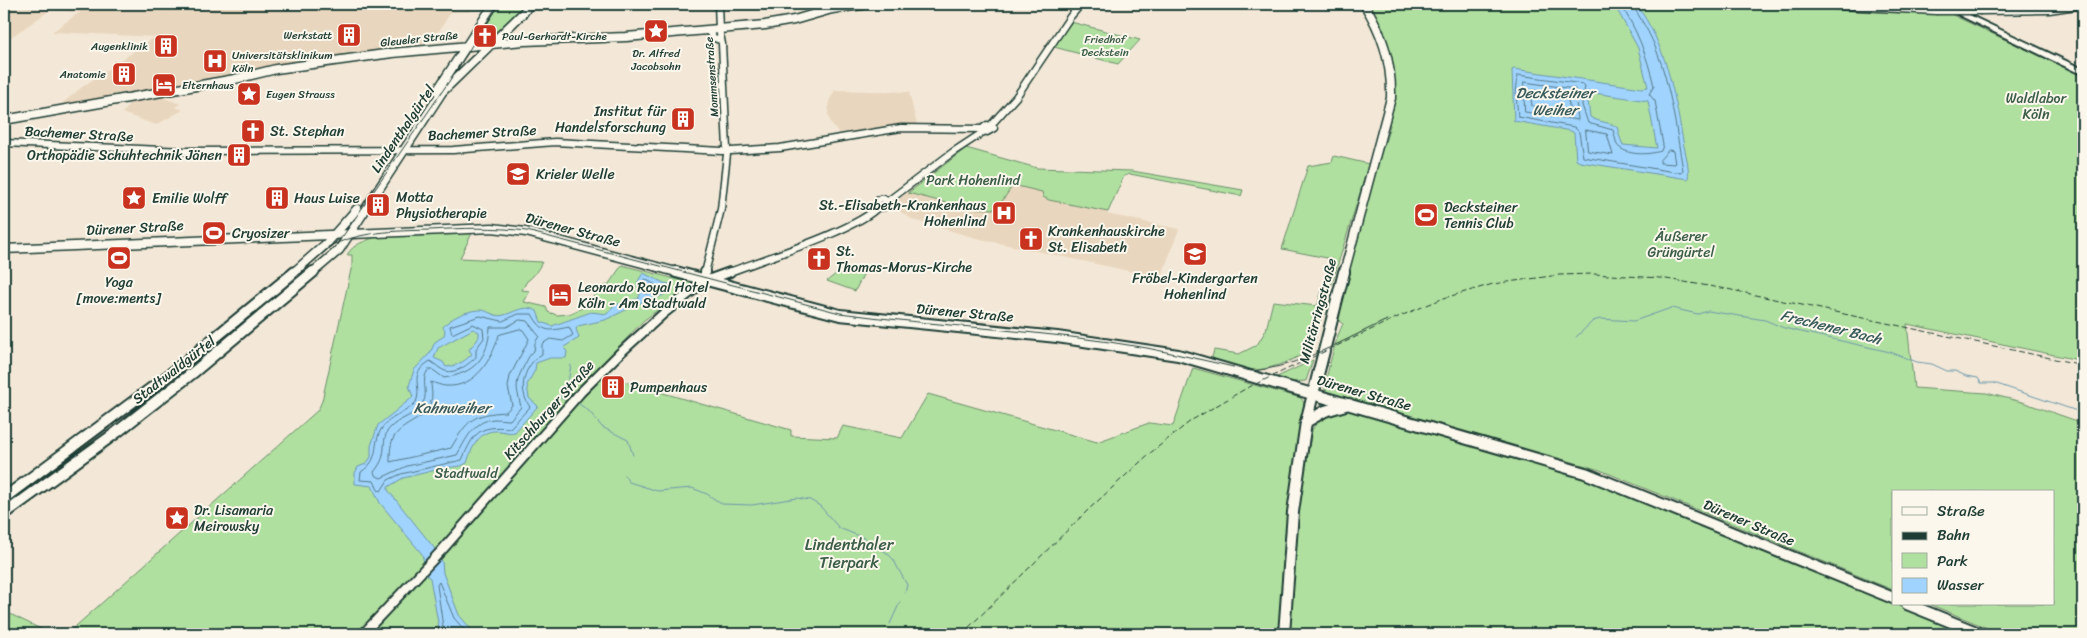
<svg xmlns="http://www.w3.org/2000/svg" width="2087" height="638" viewBox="0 0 2087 638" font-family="Sriracha,sans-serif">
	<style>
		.built { fill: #e9d6be }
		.green { fill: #b0e09f; stroke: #688e6a }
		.water { fill: #a0d3fe; stroke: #6c97ad; fill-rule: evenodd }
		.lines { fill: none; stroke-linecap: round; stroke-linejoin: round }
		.shore { stroke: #537985; stroke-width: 1 }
		.stream { stroke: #6c97ad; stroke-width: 1 }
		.tertiary-far1-casing { stroke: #1f3d34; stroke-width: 9 }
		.tertiary-casing { stroke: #1f3d34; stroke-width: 12 }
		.secondary-far1-casing { stroke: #1f3d34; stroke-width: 11 }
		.secondary-casing { stroke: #1f3d34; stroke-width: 14 }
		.primary-far1-casing { stroke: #1f3d34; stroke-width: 11 }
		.primary-casing { stroke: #1f3d34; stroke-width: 14 }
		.motorway-casing { stroke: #1f3d34; stroke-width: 4 }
		.tertiary-far1 { stroke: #fbf7ec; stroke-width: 6 }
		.tertiary { stroke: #fbf7ec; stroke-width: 8 }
		.secondary-far1 { stroke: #fbf7ec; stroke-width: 8 }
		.secondary { stroke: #fbf7ec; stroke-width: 10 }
		.primary-far1 { stroke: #fbf7ec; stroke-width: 8 }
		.primary { stroke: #fbf7ec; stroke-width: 10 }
		.motorway { fill: #fbf7ec; fill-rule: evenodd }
		.tram { stroke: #1f3d34; stroke-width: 1 }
		.rail { stroke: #1f3d34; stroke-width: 1; stroke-dasharray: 6 3; stroke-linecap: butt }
		.tertiary-bridge-casing { stroke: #1f3d34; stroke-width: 9; stroke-linecap: butt }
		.tertiary-bridge { stroke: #fbf7ec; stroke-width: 6 }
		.labels { text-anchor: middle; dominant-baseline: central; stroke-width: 4; stroke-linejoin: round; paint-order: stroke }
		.far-poi-label { font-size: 11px; fill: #1f3d34; stroke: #fbf7ec; text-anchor: start }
		.far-street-label { font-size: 11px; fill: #1f3d34; stroke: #fbf7ec }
		.far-park-label { font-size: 11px; fill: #3c5e49; stroke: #fbf7ec }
		.park-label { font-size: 14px; fill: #3c5e49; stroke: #fbf7ec }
		.poi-label { font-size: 14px; fill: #1f3d34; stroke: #fbf7ec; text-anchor: start }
		.street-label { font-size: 14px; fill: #1f3d34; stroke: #fbf7ec }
		.water-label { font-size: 15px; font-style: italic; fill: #395b5c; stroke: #fbf7ec }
		.near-park-label { font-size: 16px; fill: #3c5e49; stroke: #fbf7ec }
	</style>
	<rect width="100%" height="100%" fill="#f3e8d7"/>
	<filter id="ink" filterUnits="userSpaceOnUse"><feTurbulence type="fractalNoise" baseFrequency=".02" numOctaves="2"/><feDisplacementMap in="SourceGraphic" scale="10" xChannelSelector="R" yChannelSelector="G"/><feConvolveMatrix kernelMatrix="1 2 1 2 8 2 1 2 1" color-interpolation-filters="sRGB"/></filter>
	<g filter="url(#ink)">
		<path class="built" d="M20,4H490L487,8L472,9L470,12H451L439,31L424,39L421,47L58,107L82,87L155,37L52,32L80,12L15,7Z
			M4,8L21,9L49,11L4,42Z
			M835,90L909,92L917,125L884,127L839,133L831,124L828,114L829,101Z
			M158,96L181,104L175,107L183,110L156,125L122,113L127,108L129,101Z
			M966,148L1037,168L1125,171L1107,214L1179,229L1161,278L976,238L913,220L895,208V202Z"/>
		<path class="green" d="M500,4H521L522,6V9L500,31H482Z
			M1366,4H1929L2083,76V361L1907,324L1914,388L1986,393L2022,402L2083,423V634H2002L1929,604H2053V492H1893V590L1600,470L1328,392L1325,390C1324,381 1338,331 1343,324L1339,321L1343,292L1381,150L1384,146L1390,125L1388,122L1392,61L1382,30Z
			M1071,22L1140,40L1118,64L1054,47Z
			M966,148L1037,168L1132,171L1243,190L1241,196L1130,174L1124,176L1108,212L1049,200L1043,197L1042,192L1013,185L997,209L966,208L908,193Z
			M1334,156L1369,164L1314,341L1303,346L1308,352C1290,361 1269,371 1249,370C1237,369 1223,364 1211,361L1214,350L1239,354L1257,345L1266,330L1273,301L1317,306L1332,259L1282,249L1308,166L1332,162Z
			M472,233L460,258L542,262C539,268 533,278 527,281L522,290L530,291L524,302L546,307L548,312L557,315L569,314L589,305L598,288L608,285L622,265L691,283L690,286L643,321L594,373L791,430V436L837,438L843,426L902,438L928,394L1097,442L1149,423L1173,426L1193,368L1301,398L1304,403L1285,538L1280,634H67L318,410L322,401L352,265V255H347C353,244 365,241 376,237Z
			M842,269L864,273L855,291L827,281Z
			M1313,360L1306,381L1291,382L1275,378Z
			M1348,409L1598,482L1967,634H1290L1292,579L1298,509L1312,430C1323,412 1329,412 1348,409Z
			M4,611L49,633L4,634Z"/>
		<path class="water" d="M1614,4H1636C1666,45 1674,91 1683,141C1685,152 1690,168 1688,179L1580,162L1576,160L1574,133L1571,131L1514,121L1512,70L1514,69L1642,88L1648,87L1638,48ZM1587,92L1648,101L1657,148L1623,145L1619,135V129C1610,121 1599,123 1590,117Z
			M643,273L664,283L674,285L665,294L659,297L651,298L605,320L578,326L576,329L579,338L564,347L567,352L566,358H550L536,363L535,370L527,385L529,398L538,406L515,432C508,434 502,430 495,431C478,431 471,450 467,463L461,466L444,468L403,478L388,487V490L435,549L442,561L443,573L459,615L475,634H440L430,578L427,576L422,554L380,503L372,486L355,484V473L358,467L366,464L371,457V446L378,425L413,397L409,386L414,370L430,353L435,342L444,336L445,330L443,327C449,318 470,309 482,310C489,311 496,318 504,315C515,312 525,304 537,311L541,322L552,326L591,312L607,314L614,305L638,299L640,295L637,283ZM473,329L479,332C480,341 473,343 469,350L472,354C464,362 457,366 446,367L443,362L434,358L438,348Z"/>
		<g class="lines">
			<path class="shore" d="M1620,4C1637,29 1647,56 1654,86L1649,94L1655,101L1663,145L1661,151C1648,155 1626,156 1617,145L1613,130L1588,123L1582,105L1585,86L1583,84L1518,75L1516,93L1518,117L1574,127L1579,132L1583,157L1681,173L1683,170C1676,129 1671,87 1656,49C1650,33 1640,18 1632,4
				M1524,82L1575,89L1578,120L1525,112Z
				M1533,90L1567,96L1570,110L1567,112L1532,106L1530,93Z
				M1586,130L1607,134L1613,155L1588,151Z
				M1669,150L1673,151L1675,164L1660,163V160Z
				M645,279L661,288V291L646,294L643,284Z
				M519,314H532C543,334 549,331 569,327L573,335L563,341L550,339L542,344V354C524,365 517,389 530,407L510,428C478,425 474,433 462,460L401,474L388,480L381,491L378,490L374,481L360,480L361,472C382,458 371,445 382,428C390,416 407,413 416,402C423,385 407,376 430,361C435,364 439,368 443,370C454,376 469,364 476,357V349L484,338L483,329L473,324L452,334L450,326L480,316L502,321Z
				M520,320L527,321L539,336L535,343L534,351C528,356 527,361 523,368C514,385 517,389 521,407L510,420C504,420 499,419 494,419C473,421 466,440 457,455L407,466L381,478L375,475L374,472C378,467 382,461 383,455C385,446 383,436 389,429C398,418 416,416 423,403C429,392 420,381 428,370H433L444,378C475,373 488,358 490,327H506Z
				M520,329L523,330L529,339L510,376L508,387L512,405L506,412C473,414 468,419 451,448L390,462C390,454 390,446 393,439C401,422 426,422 431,401C433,395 431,388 431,382C436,383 441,386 446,386C476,388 492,359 499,335Z
				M444,634L437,585L439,582L454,618L468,634"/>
			<path class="stream" d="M1576,337L1593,321L1600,319L1634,321L1671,308L1698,314L1708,311L1765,320L1784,328L1890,352L1917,362L1932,364L1947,371H1955L1966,376L1978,378L1981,383H1994L2083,413
				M565,400L559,397L568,382L571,365
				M579,404L589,411L602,427L628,440L633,455
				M624,475L629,482L658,491L692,488L707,494L722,504L752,505L797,498L810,500L820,506L839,528L864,538L887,553L893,559L907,585L905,593
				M890,624L900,602"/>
			<defs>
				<path id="tertiary-far1" d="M718,4L719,29L722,44L727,149
					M1804,4L1936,11
					M1981,11L2049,10L2083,5
					M707,30L714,38L720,40
					M987,125L994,128L987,132L982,129Z
					M991,125L1016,97L1070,17L1081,4
					M4,143L185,151L453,150L555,142L722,151
					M731,151L780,148L901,128L982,129
					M877.5 203a4.5 4.5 0 1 1 9 0a4.5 4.5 0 1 1-9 0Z
					M888,201L953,152L985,131
					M705,273L721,209L727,154
					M727,273C760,260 858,230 879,206"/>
				<path id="tertiary" d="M705,272V281
					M363,634L443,549L580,393L619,354L664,313L705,281L730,272"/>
				<path id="secondary-far1" d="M437,91L494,4
					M4,120L235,79L276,69L392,53L524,41L626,37L765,25L794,20L832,9L869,4
					M293,273L327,243L357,209
					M312,273L339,250L442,92L524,12L527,7L526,4
					M1344,273L1391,98C1392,63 1383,33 1364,4"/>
				<path id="secondary" d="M4,498L172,373L295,272
					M4,514L117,432L195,371L313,272
					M1284,634L1293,512L1306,422L1344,272"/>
				<path id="primary-far1" d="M4,249L492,228L526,232L680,273"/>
				<path id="primary" d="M676,272L840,315L1057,337L1178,355L1585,473L1893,598
					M1306,422L1325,411L1349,404
					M1907,604L1981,634"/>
				<path id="motorway" d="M1936,4H1946L2083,69V75Z"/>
			</defs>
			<use href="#tertiary-far1" class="tertiary-far1-casing"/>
			<use href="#tertiary" class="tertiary-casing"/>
			<use href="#secondary-far1" class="secondary-far1-casing"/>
			<use href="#secondary" class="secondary-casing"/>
			<use href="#primary-far1" class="primary-far1-casing"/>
			<use href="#primary" class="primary-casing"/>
			<use href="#motorway" class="motorway-casing"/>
			<use href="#tertiary-far1" class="tertiary-far1"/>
			<use href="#tertiary" class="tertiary"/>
			<use href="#secondary-far1" class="secondary-far1"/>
			<use href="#secondary" class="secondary"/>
			<use href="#primary-far1" class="primary-far1"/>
			<use href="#primary" class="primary"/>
			<use href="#motorway" class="motorway"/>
			<path class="tram" d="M328,247C361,231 394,231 430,230C464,228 493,227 527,231L840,313C942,327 1045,330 1147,348C1182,355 1216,363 1251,371C1300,367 1343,340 1387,320
				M4,505L188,367L272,298L343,236L452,77L498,4"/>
			<path class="rail" d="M962,634L1089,509L1149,454L1192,420L1245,389L1398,317L1444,298L1493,284L1559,275L1593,274L1660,278L1727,289L2083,365"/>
			<defs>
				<path id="tertiary-bridge" d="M1936,11H1981"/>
			</defs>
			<use href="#tertiary-bridge" class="tertiary-bridge-casing"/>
			<use href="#tertiary-bridge" class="tertiary-bridge"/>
		</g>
	</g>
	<defs>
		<symbol id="sight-square" viewBox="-11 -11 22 22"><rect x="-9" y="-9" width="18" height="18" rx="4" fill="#c8321e" stroke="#fbf7ec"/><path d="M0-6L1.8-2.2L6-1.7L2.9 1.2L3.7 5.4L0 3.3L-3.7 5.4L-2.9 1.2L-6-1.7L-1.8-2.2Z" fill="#fff"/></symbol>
		<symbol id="building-square" viewBox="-11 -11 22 22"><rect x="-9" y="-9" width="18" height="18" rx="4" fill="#c8321e" stroke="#fbf7ec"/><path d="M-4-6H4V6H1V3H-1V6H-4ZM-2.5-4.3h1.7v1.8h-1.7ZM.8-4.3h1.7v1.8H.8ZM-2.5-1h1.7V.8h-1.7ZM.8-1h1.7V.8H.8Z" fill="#fff"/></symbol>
		<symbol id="church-square" viewBox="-11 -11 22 22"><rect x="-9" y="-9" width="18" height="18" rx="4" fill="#c8321e" stroke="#fbf7ec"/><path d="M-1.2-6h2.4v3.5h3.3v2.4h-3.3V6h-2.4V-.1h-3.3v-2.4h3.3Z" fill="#fff"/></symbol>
		<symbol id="hospital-square" viewBox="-11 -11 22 22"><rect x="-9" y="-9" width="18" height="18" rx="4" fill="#c8321e" stroke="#fbf7ec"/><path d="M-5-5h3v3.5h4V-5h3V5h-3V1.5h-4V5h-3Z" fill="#fff"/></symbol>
		<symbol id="hotel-square" viewBox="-11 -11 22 22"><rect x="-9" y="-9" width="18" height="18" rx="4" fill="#c8321e" stroke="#fbf7ec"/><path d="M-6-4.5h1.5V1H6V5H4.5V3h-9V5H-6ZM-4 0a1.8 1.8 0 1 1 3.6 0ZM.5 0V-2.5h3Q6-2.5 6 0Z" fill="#fff"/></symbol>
		<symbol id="school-square" viewBox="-11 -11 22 22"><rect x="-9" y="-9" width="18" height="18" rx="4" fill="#c8321e" stroke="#fbf7ec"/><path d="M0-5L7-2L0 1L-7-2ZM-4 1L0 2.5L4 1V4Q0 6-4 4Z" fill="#fff"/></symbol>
		<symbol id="stadium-square" viewBox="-11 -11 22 22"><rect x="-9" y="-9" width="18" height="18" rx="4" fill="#c8321e" stroke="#fbf7ec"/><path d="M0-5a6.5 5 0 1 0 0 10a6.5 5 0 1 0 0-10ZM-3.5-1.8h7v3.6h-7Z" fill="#fff"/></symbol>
	</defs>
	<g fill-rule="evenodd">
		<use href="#sight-square" x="642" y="17" width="28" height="28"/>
		<use href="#building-square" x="335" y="21" width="28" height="28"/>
		<use href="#church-square" x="471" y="22" width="28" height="28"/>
		<use href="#building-square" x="152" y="32" width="28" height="28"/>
		<use href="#hospital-square" x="201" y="47" width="28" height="28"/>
		<use href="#building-square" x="110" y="60" width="28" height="28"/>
		<use href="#hotel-square" x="150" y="71" width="28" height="28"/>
		<use href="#sight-square" x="235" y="80" width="28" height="28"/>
		<use href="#building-square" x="669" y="105" width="28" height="28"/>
		<use href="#church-square" x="239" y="117" width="28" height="28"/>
		<use href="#building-square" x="225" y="141" width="28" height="28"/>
		<use href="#school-square" x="504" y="160" width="28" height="28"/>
		<use href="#sight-square" x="120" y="184" width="28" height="28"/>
		<use href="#building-square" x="263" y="184" width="28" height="28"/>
		<use href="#building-square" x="364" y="191" width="28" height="28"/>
		<use href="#hospital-square" x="990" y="199" width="28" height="28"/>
		<use href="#stadium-square" x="1412" y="201" width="28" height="28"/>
		<use href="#stadium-square" x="200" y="219" width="28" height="28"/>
		<use href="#church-square" x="1017" y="225" width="28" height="28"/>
		<use href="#school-square" x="1181" y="240" width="28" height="28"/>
		<use href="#stadium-square" x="105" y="244" width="28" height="28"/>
		<use href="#church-square" x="805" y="245" width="28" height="28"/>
		<use href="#hotel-square" x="546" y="281" width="28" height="28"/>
		<use href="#building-square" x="599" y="373" width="28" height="28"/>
		<use href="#sight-square" x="163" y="504" width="28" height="28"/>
	</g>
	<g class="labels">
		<g class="far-poi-label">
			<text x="332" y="35" text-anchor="end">Werkstatt</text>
			<text x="502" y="36">Paul-Gerhardt-Kirche</text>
			<text x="148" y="46" text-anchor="end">Augenklinik</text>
			<text x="656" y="53" text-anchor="middle">Dr. Alfred<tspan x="656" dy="13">Jacobsohn</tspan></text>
			<text x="232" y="55">Universitätsklinikum<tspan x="232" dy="13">Köln</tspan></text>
			<text x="106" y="74" text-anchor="end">Anatomie</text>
			<text x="182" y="85">Elternhaus</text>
			<text x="266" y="94">Eugen Strauss</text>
		</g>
		<g class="far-street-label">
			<text transform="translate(419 39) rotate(-6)">Gleueler Straße</text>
			<text transform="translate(712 77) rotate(-94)">Mommsenstraße</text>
		</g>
		<g class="far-park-label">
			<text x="1105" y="39">Friedhof<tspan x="1105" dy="13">Deckstein</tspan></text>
		</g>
		<g class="park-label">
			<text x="2036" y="98">Waldlabor<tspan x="2036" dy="16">Köln</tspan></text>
			<text x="973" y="180">Park Hohenlind</text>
			<text x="1681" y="236">Äußerer<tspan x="1681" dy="16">Grüngürtel</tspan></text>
			<text x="466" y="473">Stadtwald</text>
		</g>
		<g class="poi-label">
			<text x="666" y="111" text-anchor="end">Institut für<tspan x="666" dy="16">Handelsforschung</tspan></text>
			<text x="270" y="131">St. Stephan</text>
			<text x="222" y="155" text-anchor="end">Orthopädie Schuhtechnik Jänen</text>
			<text x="536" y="174">Krieler Welle</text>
			<text x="396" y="197">Motta<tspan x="396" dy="16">Physiotherapie</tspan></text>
			<text x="152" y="198">Emilie Wolff</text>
			<text x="294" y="198">Haus Luise</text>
			<text x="986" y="205" text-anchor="end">St.-Elisabeth-Krankenhaus<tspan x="986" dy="16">Hohenlind</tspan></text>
			<text x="1444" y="207">Decksteiner<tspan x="1444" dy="16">Tennis Club</tspan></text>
			<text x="1048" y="231">Krankenhauskirche<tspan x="1048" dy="16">St. Elisabeth</tspan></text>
			<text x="232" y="233">Cryosizer</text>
			<text x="836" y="251">St.<tspan x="836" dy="16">Thomas-Morus-Kirche</tspan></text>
			<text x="1195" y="278" text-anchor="middle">Fröbel-Kindergarten<tspan x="1195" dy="16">Hohenlind</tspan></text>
			<text x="119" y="282" text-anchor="middle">Yoga<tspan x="119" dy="16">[move:ments]</tspan></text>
			<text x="578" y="287">Leonardo Royal Hotel<tspan x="578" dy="16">Köln - Am Stadtwald</tspan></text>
			<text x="630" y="387">Pumpenhaus</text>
			<text x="194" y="510">Dr. Lisamaria<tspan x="194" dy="16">Meirowsky</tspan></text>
		</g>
		<g class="street-label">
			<text transform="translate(403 129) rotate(-56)">Lindenthalgürtel</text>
			<text transform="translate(482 133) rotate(-3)">Bachemer Straße</text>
			<text transform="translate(79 134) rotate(3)">Bachemer Straße</text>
			<text transform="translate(135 228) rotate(-3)">Dürener Straße</text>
			<text transform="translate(573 230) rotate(15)">Dürener Straße</text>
			<text transform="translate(1318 311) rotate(-75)">Militärringstraße</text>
			<text transform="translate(965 313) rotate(5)">Dürener Straße</text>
			<text transform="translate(174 370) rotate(-38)">Stadtwaldgürtel</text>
			<text transform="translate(1364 393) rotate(16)">Dürener Straße</text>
			<text transform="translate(549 410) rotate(-48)">Kitschburger Straße</text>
			<text transform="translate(1749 523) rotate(23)">Dürener Straße</text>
		</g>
		<g class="water-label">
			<text x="1555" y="93">Decksteiner<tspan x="1555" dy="17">Weiher</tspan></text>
			<text transform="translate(1831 327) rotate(14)">Frechener Bach</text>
			<text x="452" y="408">Kahnweiher</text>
		</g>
		<g class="near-park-label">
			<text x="849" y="544">Lindenthaler<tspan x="849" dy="18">Tierpark</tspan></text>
		</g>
	</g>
	<rect width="2087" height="638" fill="none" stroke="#fbf7ec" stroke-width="20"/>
	<rect x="10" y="10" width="2067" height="618" fill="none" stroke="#1f3d34" stroke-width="2" filter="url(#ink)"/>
	<rect x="1892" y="490" width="162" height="115" fill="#fbf7ec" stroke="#a3ada2"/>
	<rect x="1902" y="507" width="25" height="8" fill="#fbf7ec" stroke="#a3ada2"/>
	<text x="1937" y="516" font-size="15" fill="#1f3d34">Straße</text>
	<rect x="1902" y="532" width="25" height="8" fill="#1f3d34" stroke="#a3ada2"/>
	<text x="1937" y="540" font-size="15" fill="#1f3d34">Bahn</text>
	<rect x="1902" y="553" width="25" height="15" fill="#b0e09f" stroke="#a3ada2"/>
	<text x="1937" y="566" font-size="15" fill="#1f3d34">Park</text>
	<rect x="1902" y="578" width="25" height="15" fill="#a0d3fe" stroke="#a3ada2"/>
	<text x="1937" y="590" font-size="15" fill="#1f3d34">Wasser</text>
</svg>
